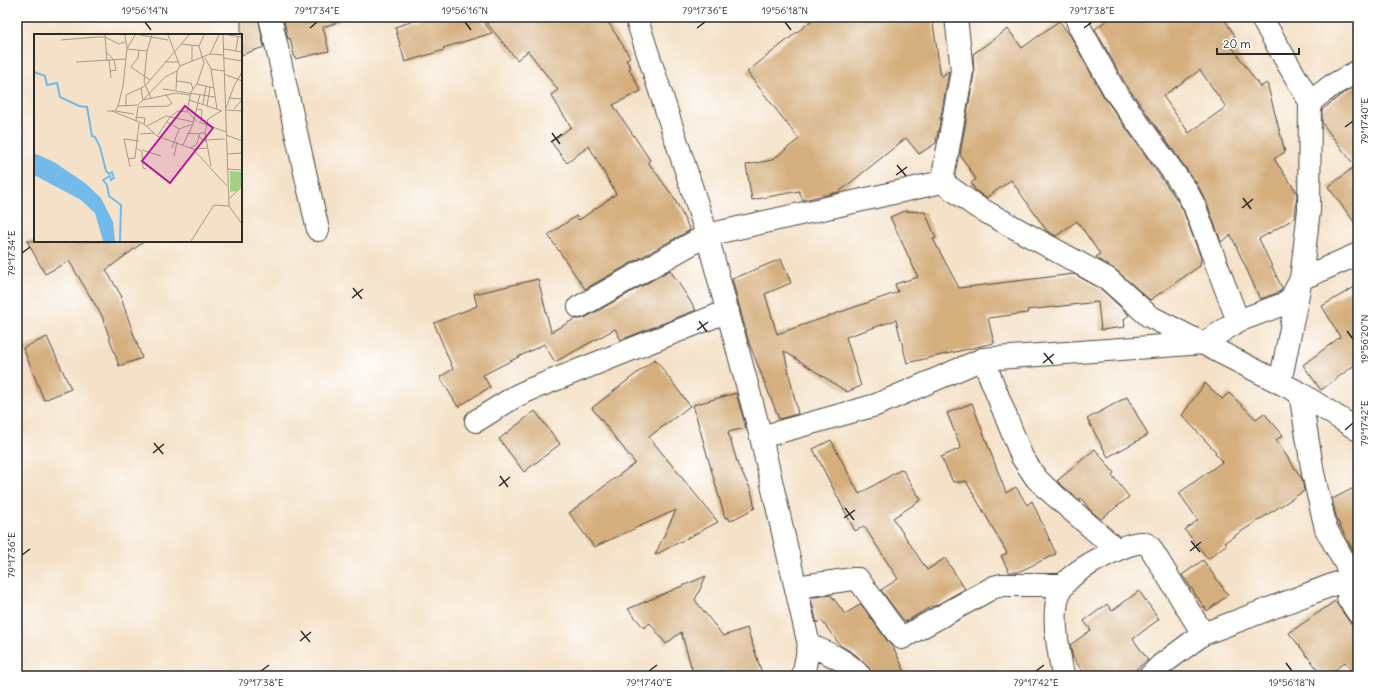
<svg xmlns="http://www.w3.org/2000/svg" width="1375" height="693" viewBox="0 0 1375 693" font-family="Delius,sans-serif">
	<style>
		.building { fill: #d4ae7d; fill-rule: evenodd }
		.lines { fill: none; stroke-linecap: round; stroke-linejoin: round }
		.minor-casing { stroke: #494642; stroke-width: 24 }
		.minor { stroke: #fff; stroke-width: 22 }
		.ticks { fill: none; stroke: #2b2b2b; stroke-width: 1.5 }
		.inset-river { fill: none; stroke: #71bae9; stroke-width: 2 }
		.inset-road { fill: none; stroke: #a49889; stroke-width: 1 }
		.view { fill: #b5179e; fill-opacity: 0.15; stroke: #b5179e; stroke-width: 2 }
		.inset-edge { fill: none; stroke: #2b2b2b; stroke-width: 2 }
		.neatline { fill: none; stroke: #2b2b2b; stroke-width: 1.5 }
		.ticks-label { font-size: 10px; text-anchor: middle; fill: #2b2b2b }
	</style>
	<rect width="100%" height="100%" fill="#fff"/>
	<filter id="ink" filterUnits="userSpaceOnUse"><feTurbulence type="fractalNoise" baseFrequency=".025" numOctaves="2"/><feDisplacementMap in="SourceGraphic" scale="8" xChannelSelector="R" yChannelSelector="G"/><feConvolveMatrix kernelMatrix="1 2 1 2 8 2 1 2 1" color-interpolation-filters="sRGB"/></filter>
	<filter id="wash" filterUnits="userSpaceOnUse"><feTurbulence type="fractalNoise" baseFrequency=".012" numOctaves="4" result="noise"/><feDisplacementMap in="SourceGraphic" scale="16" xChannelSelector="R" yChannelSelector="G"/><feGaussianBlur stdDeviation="0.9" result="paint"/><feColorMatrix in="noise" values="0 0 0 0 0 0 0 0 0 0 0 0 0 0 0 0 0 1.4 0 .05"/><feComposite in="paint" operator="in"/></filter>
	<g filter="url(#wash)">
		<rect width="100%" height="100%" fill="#f4e1c7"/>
		<g id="blocks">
			<path class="building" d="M241,17H258L264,47L241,55Z
				M283,17H341V21L323,27L329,51L295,59L290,38L288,39Z
				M426,17H480L492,33L443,48L444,50L405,62L395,27Z
				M482,17H605L630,57L626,60L631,68L629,69L641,91L613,105L650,160L648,162L673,196L690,230L585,289L548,235L576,216L579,220L616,194L589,146L567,163L551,142L571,127L551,95L558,90L528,51L517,60Z
				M816,17H932L941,77L949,71L936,143L919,154L906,138L839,192L803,200L799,191L752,200L746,165L772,160L799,139L747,72Z
				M1111,17H1223L1235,36L1228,41L1260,87L1267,83L1285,152L1274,159L1296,191L1297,195L1295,218L1259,239L1282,288L1280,292L1260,299L1231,235L1221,242L1206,201L1197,184L1125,83L1095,29ZM1200,70L1226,107L1189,133L1163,96Z
				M1059,21L1070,35L1104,97L1175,197L1183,210L1201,258L1200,266L1150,300L1116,270L1097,259L1096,257L1100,254L1077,221L1056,236L1047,231L1011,180L986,198L976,191L971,183L976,179L960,155L974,73L973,54L1008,29L1022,48Z
				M1358,85V227L1328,187L1355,166L1322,123V110L1342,94Z
				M905,211L925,212L936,238L933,239L959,288L1074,274L1101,289L1129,315L1124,319L1125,327L1101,330L1098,302L1027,310L1028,313L988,318L994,343L907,363L896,320L846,337L861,386L847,392L784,351L798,414L779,419L749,343L732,279L781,259L791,283L765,294L777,334L898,292L895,284L918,277L890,217Z
				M27,241H145L106,270L122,297L121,298L142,358L119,366L102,316L69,261L45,274Z
				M670,270L696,310L621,340L615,329L555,362L544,344L483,375L490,387L458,407L440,377L453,369L434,323L477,306L474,294L538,279L551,332L575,319H579L585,318Z
				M1358,285V367L1356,364L1321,390L1303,365L1340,337L1322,306Z
				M47,337L71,389L44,400L23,348Z
				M655,359L690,406L649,437L718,522L655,555L676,510L594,547L569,513L635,463L592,408Z
				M1205,383L1222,399L1229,393L1256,419L1264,413L1283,435L1276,440L1302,479L1304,491L1225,542L1227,544L1208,559L1185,530L1198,520L1179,493L1222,462L1215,453L1216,452L1182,415Z
				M736,393L746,428L728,432L738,465L751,490L755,508L730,521L728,517L725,518L693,405Z
				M1127,397L1148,435L1108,457L1087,419Z
				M972,403L1006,493L1016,487L1027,505L1032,501L1056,554L1018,572H1009L1001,556L1007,553L966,481L962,482H953L941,457L961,448L947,413Z
				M535,411L560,444L524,472L499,439Z
				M831,440L859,494L902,469L921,500L893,518L927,570L945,558L965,589L933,607L932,606L905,622L881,590L898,579L864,526L855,531L813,449Z
				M1095,449L1114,473L1112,475L1129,497L1101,519L1090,510L1081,498L1079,500L1057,481Z
				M1358,486V560L1337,520L1332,499Z
				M1203,560L1228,595L1207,611L1182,575Z
				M706,576L695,600L723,636L747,628L763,676H694L681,632L666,644L650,623L644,628L628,609Z
				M1139,591L1159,619L1133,639L1148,660L1128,676H1086L1073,658L1070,645L1091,630L1084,621L1107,604L1112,611Z
				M831,595L845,614L861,604L889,643L893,647L907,676H872L869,668L856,655L840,645L821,620L817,623L811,599L814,597Z
				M1335,601L1348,620L1358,631V676H1355L1345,662L1327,676H1323L1289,633Z"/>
		</g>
	</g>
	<g filter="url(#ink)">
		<use href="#blocks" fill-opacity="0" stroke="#494642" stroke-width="1"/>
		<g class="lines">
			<defs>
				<path id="minor" d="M270,17L318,230
					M636,17L707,235L761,437L809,645L803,676
					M1076,17L1080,28L1114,90L1186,190L1194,205L1238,321
					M1261,17L1310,102
					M942,182L962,71L956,17
					M579,307L707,235L942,182L977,207L1108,279L1149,316L1300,393L1358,430
					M983,359L1022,457L1036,478L1045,487L1116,549
					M1280,383L1301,279L1309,210L1310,102L1331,86L1358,71
					M1300,393L1313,473L1326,529L1353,577L1348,598L1358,613
					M476,421L516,396L529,390L728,311
					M761,437L876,405L983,359L1204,343L1238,321L1289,302L1301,279L1358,254
					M796,587L853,579H858L899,636L902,638L994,587L1002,585H1064
					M809,645C827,653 847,660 860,676
					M1063,676C1059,652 1051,617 1059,594C1061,588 1065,583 1069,579C1080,568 1127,541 1142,543C1146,543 1148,545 1150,547L1203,634
					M1150,676L1161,665L1203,634L1353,577L1358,574"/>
			</defs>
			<use href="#minor" class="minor-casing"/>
			<use href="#minor" class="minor"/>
		</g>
	</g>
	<path class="ticks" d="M145,22L151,30M465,22L471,30M785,22L791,30M310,28L317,22M697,28L705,22M1084,28L1092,22M1345,127L1353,121M552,133L560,144M551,142L562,134M897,165L906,176M896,175L907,167M1243,198L1251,209M1242,208L1253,199M22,253L30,247M353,288L362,299M352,298L363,289M699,321L707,332M697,330L708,322M1347,331L1353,339M1044,353L1053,364M1043,363L1054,354M1345,430L1353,423M154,443L163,454M153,453L164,444M500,476L508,487M499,486L510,477M845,508L854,520M844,518L855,510M1191,541L1200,552M1190,551L1201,542M22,555L30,549M301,631L310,642M300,641L311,632M1286,663L1292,671M261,671L269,665M649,671L657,665M1036,671L1044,665"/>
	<g transform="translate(34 34)">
		<rect width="208" height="208" fill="#f4e1c7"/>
		<path d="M196,137L208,138V150L203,157L196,158Z" fill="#a0d281"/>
		<path d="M0,119L20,128L51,149L67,164L79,188L81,207H69L61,179L47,166L0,141Z" fill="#71bae9"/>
		<path class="inset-river" d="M0,38L11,42L13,51L23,49L26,63L45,72L53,73L58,102L61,103L66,113L72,137L75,140L78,138L80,144L77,146L76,142L69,146L73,151L75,162L87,171L86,207"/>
		<path class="inset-road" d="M71,1L73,27M91,1L93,14M106,1L134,6M134,1L146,32M189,1L195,172L208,190M194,1L208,3M27,6L63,3H71L85,10L91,8M147,10L165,12M93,15L113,17M190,15L208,18M105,16L104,24L97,33L116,46M202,16L204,3M72,18L80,26L82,36L76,37M176,20L190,21M171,24L177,35L183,75M190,24L208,27M75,26L77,44M42,28L92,25M131,28H145M158,28V12M177,35L190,37M190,40L208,47M143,47L157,49L159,55M163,50L180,54M107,54L109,66L142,59L156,61M129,55L181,63M142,56L143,37M117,64L110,48L113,17L118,1M195,64L208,65M155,66L188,77M169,70L172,52M84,72L89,52L93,15L101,1M173,72L176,53M92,73V61L111,52L155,1M104,73L134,72L138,69L132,61M192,74L200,52L208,38M163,75L168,76L167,87M200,75L208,66M192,76L208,77M73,77H81L84,72L104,71L131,43L143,37L146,32L176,20L185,1M78,77L110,90L123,102L159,115L193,152M81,77L100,80M101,83L111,84L110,90M102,87L104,73M133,88L145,95M163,88L153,77L157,58L163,50L170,29L165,12L170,1M165,88L192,98M113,92L132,82L160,88M153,99L165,100M171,99H166L165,103L172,108M106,100L120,99M124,101L136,83L144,77L153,78M192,101L208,107M171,106L191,105M149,111L159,90L166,60M103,114L108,118L109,134L112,135M138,114L145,95L159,90M156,114L162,111L165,103M159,115L173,114M108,116L127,122M193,120L208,119M140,122L143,108M94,125L101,124L105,89M177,132L171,99L174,85L187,77M96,133L90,105L105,107M193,135L208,136M195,165L208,152M157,207L180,171L195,172"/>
		<path class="view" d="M151,72L179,94L136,149L108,127Z"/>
		<rect width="208" height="208" class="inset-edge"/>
	</g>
	<rect width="1375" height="693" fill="none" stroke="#fff" stroke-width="44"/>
	<path d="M1217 48v6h82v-6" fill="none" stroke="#2b2b2b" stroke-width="2"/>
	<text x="1223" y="48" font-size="12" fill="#2b2b2b" stroke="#ffffff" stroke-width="3" paint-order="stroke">20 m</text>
	<rect x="22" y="22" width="1331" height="649" class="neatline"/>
	<g class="ticks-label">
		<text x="145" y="14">19°56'14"N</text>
		<text x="317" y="14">79°17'34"E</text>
		<text x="465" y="14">19°56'16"N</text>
		<text x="705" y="14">79°17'36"E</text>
		<text x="785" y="14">19°56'18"N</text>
		<text x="1092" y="14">79°17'38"E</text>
		<text transform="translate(1364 121) rotate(-90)" y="4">79°17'40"E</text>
		<text transform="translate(11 253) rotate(-90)" y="4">79°17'34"E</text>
		<text transform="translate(1364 339) rotate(-90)" y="4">19°56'20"N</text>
		<text transform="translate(1364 423) rotate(-90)" y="4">79°17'42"E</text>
		<text transform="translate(11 555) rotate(-90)" y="4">79°17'36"E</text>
		<text x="261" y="686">79°17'38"E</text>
		<text x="649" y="686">79°17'40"E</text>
		<text x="1036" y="686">79°17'42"E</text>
		<text x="1292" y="686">19°56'18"N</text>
	</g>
</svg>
